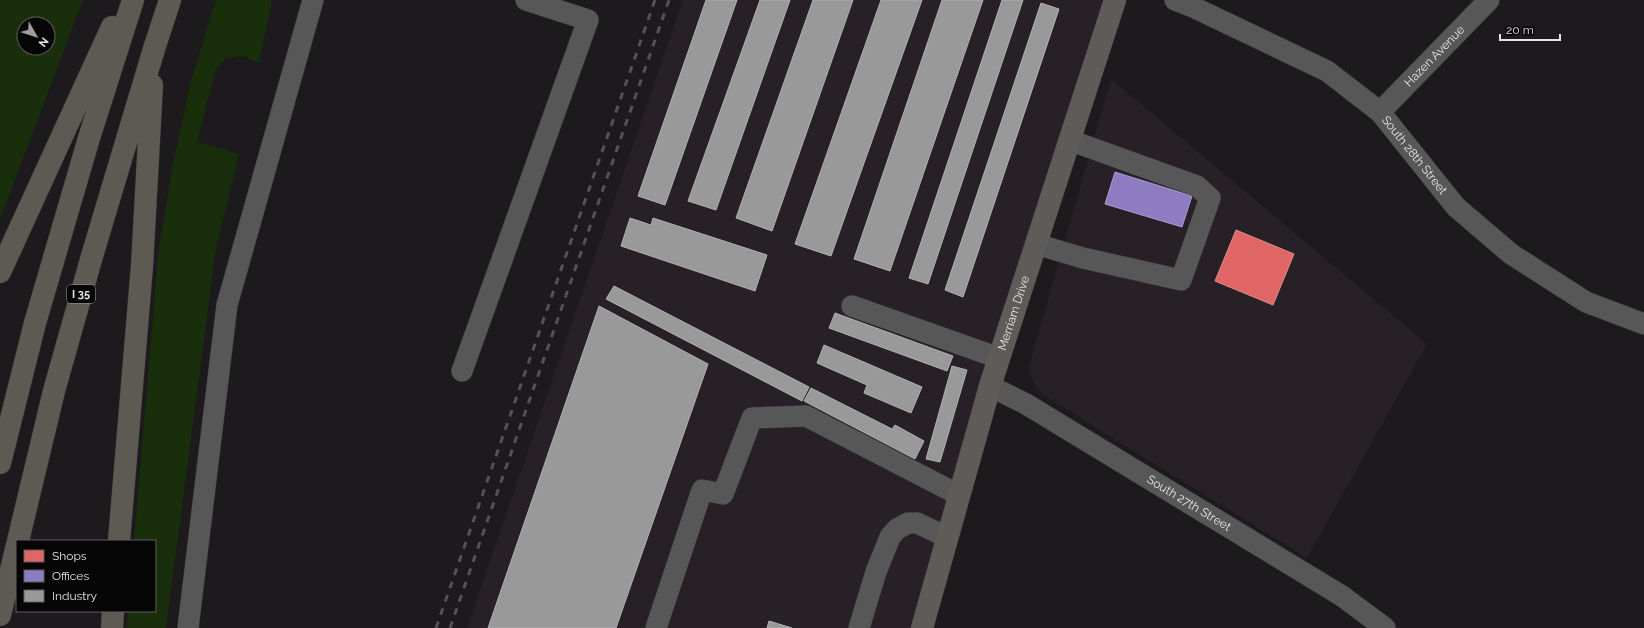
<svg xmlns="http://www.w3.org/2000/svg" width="1644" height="628" viewBox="0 0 1644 628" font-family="Raleway,sans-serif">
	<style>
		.built { fill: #272027 }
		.green { fill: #192f0b; fill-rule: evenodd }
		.shops { fill: #e06666; stroke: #e28c8d }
		.offices { fill: #8e7cc3; stroke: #a99bce }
		.industry { fill: #999; stroke: #b0b0b0 }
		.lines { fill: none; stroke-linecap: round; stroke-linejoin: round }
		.minor-casing { stroke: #373537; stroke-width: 22 }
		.major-casing { stroke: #373537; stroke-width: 23 }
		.highway-casing { stroke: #373537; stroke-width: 23 }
		.minor { stroke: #585758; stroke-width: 21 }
		.major { stroke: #5f5b58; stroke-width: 22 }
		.highway { stroke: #5d5953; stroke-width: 22 }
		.rail { stroke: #545254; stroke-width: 3; stroke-dasharray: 7 7; stroke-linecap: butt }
		.labels { text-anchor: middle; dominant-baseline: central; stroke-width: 4; stroke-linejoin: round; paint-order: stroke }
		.shield { fill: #070607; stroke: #a4a1a4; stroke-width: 1 }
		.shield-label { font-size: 11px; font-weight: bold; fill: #e7e4e7 }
		.street-label { font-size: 12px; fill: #e7e4e7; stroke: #070607 }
	</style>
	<rect width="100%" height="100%" fill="#1c1a1c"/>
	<path class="built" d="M683,0H1102L1103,4L916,628H467Z
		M1111,79L1427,344L1307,558L1048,398L1038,390L1030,376L1029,366Z"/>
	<path class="green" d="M0,0H83L0,219ZM24,24H48V48H24Z
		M216,0H272L259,63L243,56L226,58L215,71L197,142L239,154L216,248L166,628H127L128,611H155V541H134L159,248L173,164L191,81Z"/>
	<path class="shops" d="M1236,230L1294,254L1273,305L1215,281Z"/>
	<path class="offices" d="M1115,172L1192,196L1182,227L1105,204Z"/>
	<path class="industry" d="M706,0H737L665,205L638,196Z
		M760,0H790L716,210L688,201Z
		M813,0H853L772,231L736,218Z
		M881,0H922L831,256L795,244Z
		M942,0H983L890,271L854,259Z
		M1002,0H1023L928,284L909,278Z
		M1041,3L1059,9L963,297L945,290Z
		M630,218L651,225L653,218L767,255L755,291L621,246Z
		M614,286L809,387L802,401L606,299Z
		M599,306L708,364L616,628H488Z
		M835,313L953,356L947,371L829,328Z
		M824,345L922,387L911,413L864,393L867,385L817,363Z
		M952,366L967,370L940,462L926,459Z
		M811,388L892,429L895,425L924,441L915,459L804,401Z
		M769,621L792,628H767Z"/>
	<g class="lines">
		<defs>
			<g id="minor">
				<path id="s1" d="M1175,0L1193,7L1327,71L1380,112L1456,207L1511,254L1586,302L1644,324"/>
				<path id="s2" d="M1380,112L1489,0"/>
				<path d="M1036,244L1083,258L1181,280L1210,198L1197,186L1069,140"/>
				<path d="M852,306L999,358"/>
				<path d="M462,371L588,20L526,0"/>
				<path id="s3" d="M990,386L1026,404L1342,596L1385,628"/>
				<path d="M188,628L227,305L313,0"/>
				<path d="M656,628L702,490L723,494L752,418L806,416L959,495"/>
				<path d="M859,628L876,572L890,537L897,529L908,523H917L947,537"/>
			</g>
			<g id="major">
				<path id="s4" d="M922,628L990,386L1115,0"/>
			</g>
			<path id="highway" d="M0,272L112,27
				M0,463L35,323L89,138L133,0
				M18,541L54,391L92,256L154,49L170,0
				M119,541L142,266L152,85
				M0,615L17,545
				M112,628L113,611"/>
		</defs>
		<use href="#minor" class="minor-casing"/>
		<use href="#major" class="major-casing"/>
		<use href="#highway" class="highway-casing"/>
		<use href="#minor" class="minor"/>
		<use href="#major" class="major"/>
		<use href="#highway" class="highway"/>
		<path class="rail" d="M436,628L655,0
			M450,628L669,0"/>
	</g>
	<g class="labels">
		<rect class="shield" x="67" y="285" width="28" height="18" rx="3"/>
		<g class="shield-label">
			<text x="81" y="294">I 35</text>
		</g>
		<g class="street-label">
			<text stroke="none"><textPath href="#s2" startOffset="78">Hazen Avenue</textPath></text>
			<text stroke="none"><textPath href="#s1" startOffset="290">South 28th Street</textPath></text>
			<text stroke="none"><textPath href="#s4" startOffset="328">Merriam Drive</textPath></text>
			<text stroke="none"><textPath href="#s3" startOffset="231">South 27th Street</textPath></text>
		</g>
	</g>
	<rect x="16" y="540" width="140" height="72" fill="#070607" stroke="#615f61"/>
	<rect x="24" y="550" width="20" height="12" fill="#e06666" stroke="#615f61"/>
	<text x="52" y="560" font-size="12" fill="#e7e4e7">Shops</text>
	<rect x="24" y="570" width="20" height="12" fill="#8e7cc3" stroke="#615f61"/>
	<text x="52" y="580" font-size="12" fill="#e7e4e7">Offices</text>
	<rect x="24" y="590" width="20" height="12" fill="#999999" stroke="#615f61"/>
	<text x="52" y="600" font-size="12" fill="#e7e4e7">Industry</text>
	<g transform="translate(36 36) rotate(129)"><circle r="19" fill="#070607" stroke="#615f61"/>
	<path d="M0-3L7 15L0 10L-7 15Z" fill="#a09da0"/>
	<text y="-6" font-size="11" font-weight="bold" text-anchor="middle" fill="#e7e4e7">N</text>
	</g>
	<path d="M1500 34v6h60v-6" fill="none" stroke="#e7e4e7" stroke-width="2"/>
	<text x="1506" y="34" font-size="12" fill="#e7e4e7" stroke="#070607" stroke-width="3" paint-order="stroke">20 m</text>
</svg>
